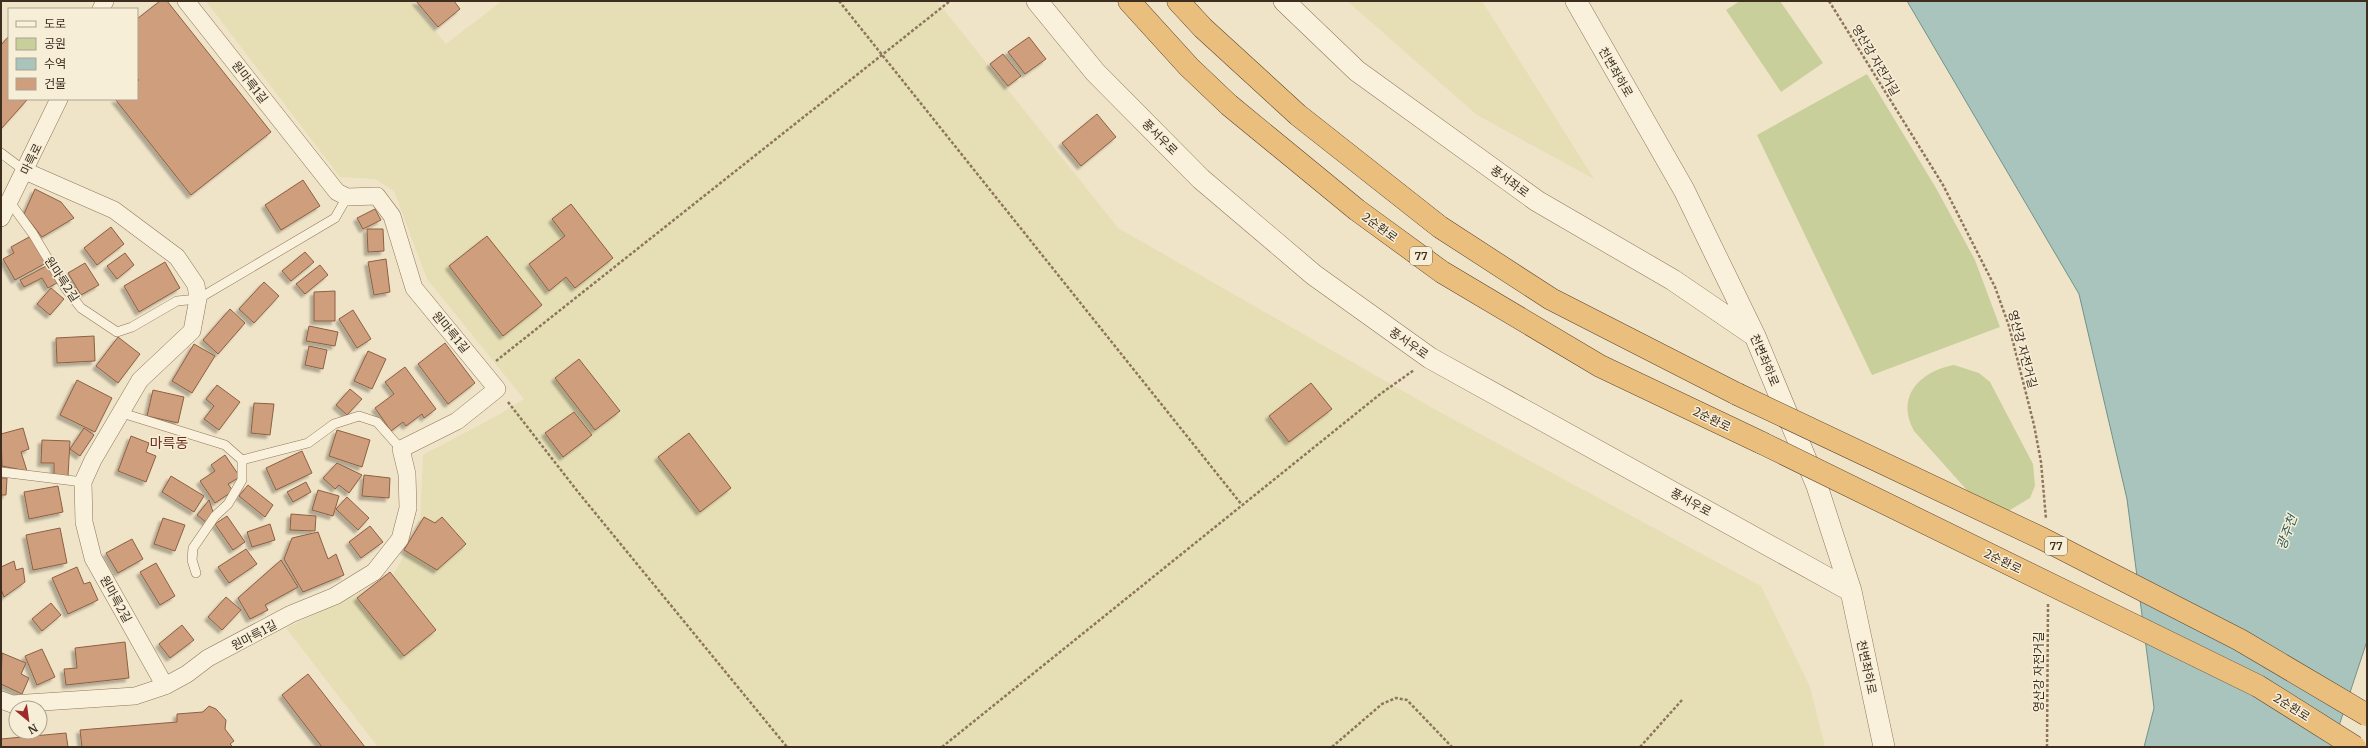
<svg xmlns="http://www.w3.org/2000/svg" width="2368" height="748" viewBox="0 0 2368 748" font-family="Merriweather,'Noto Sans KR',serif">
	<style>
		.farmland { fill: #e6deb5 }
		.green { fill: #c9cf9b }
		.water { fill: #a9c4bc; stroke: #6f938a }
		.building { fill: #cf9f7d; stroke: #8d5f41; filter: url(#shadow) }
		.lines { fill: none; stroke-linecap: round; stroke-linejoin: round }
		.service-casing { stroke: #8d765c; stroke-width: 10 }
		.minor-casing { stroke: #8d765c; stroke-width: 18 }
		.tertiary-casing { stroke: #8d765c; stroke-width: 22 }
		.trunk-casing { stroke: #5b4430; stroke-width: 23 }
		.path { stroke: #8d765c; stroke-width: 2.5; stroke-dasharray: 3 2; stroke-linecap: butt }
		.service { stroke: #faf1dc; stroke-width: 9 }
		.minor { stroke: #faf1dc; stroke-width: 17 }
		.tertiary { stroke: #faf1dc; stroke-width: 21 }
		.trunk { stroke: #eabe7c; stroke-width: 22 }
		.trunk-bridge-casing { stroke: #5b4430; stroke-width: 23; stroke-linecap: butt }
		.trunk-bridge { stroke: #eabe7c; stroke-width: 22 }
		.labels { text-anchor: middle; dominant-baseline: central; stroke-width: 3; stroke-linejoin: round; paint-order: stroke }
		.shield { fill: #f7eed8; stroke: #756857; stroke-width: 1 }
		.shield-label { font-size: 11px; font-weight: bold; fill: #3d2e20 }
		.street-label { font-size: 12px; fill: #3d2e20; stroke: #f7eed8 }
		.water-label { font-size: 13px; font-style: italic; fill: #2f5d5a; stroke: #f7eed8 }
		.quarter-label { font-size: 14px; fill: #6b2e1e; stroke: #f7eed8 }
	</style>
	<defs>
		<filter id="shadow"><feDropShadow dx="-3.5" dy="3.5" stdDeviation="1" flood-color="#0004"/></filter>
	</defs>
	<rect width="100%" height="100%" fill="#f0e4c8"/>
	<path class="farmland" d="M206,1H411L446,44L502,1H937L1118,228L1436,410L1761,586L1810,687L1825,747H378L286,628L392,577L420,528L423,455L500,414L524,399L427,279L394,191L375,179L340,177Z
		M1347,1H1482L1594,179L1477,115Z"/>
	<path class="green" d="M1740,1H1780L1823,63L1781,92L1726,10Z
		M1867,74L1936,188L1975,260L2000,327L1872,375L1757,135Z
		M1954,365L1979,373L1990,382L2033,464L2035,486L2030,498L2005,513L1982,507L1914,431C1895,397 1920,371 1954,365Z"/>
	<path class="water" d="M1907,1H2367V641L2332,747H2144L2154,708L2127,499L2079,294Z"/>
	<path class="building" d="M160,1H167L271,132L191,195L115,99H137V82L139,80L137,78V19Z
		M416,1H454L460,9L438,27Z
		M9,36V99L27,100L1,129V45Z
		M1029,37L1046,59L1025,74L1008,52Z
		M1003,54L1021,76L1008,86L990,64Z
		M1097,114L1116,137L1081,166L1062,143Z
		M303,180L320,206L281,230L265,205Z
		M35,189L61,202L74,218L42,237L24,214Z
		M571,204L613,258L575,288L566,277L549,291L529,264L565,236L552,219Z
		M375,209L381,220L363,229L357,218Z
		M111,227L124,244L97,265L84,248Z
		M367,229H383L384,251L368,252Z
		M31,236L46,263L15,280L3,259L14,253L11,247Z
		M487,236L542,305L503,336L449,266Z
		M305,252L314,262L291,281L282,271Z
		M125,253L134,265L117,279L107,266Z
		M386,259L390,292L374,295L368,262Z
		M165,262L180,288L139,312L124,286Z
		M85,263L99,285L81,295L68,273Z
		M48,265L57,283L48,288L42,278L24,287L20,280Z
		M320,265L328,275L305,294L296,284Z
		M264,282L279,296L254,323L239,309Z
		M51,288L64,299L50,315L37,304Z
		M335,291V321H314V292Z
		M230,309L245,323L218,354L203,340Z
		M353,310L371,339L357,348L339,319Z
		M309,326L338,332L335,346L306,341Z
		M94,336L95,361L57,363L56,338Z
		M118,337L140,354L118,383L96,366Z
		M445,343L475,383L448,404L418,364Z
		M194,344L215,356L192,393L172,381Z
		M309,346L327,350L323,369L305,365Z
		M368,351L386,359L372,389L354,381Z
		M579,359L620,411L595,430L555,378Z
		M405,367L436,409L424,418L422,414L406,426L403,422L391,431L375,408L394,394L385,382Z
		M77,380L112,398L95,432L60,415Z
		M1311,383L1332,409L1289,442L1269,416Z
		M217,385L240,402L219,430L204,419L214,406L206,399Z
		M350,389L362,399L347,415L336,405Z
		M153,390L184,397L178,423L147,416Z
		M254,403L274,404L270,435L251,433Z
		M574,412L592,435L563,457L545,433Z
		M23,428L29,449L21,452L27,471L2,466L1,434Z
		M84,428L94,435L80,456L70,449Z
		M337,430L370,440L362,467L329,456Z
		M689,433L731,488L700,512L658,457Z
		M131,436L149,443L146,452L156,456L146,482L118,471Z
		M42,440L70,441L68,476L54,475V463H41Z
		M302,451L312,473L276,490L266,468Z
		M225,455L240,477L228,484L233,491L215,503L200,481L215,471L211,465Z
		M337,463L362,475L349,493L339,485L335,489L323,478Z
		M364,475L390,478L389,498L362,496Z
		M171,476L204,496L194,512L162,492Z
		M1,478H7L6,495H1Z
		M306,482L311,492L293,502L287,492Z
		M248,485L273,505L265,517L239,496Z
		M58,486L63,512L29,519L24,492Z
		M318,490L339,496L333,516L312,510Z
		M347,497L369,518L358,530L336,509Z
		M209,500L214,515L207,523L197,515Z
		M291,514L316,516L315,531L290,530Z
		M227,516L245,542L233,550L215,524Z
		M424,517L435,523L442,517L466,544L437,570L404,550Z
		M163,518L185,525L175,551L154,544Z
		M270,524L275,540L252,547L247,532Z
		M370,526L383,542L361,558L349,542Z
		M60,528L67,563L33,570L26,535Z
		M318,532L328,559L336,554L344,575L303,592L284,559L292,538Z
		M132,539L143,559L118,573L106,553Z
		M246,549L257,564L229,583L218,567Z
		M281,560L298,587L265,605L268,610L250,619L238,598Z
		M14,561L16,570L23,568L25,582L4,597L1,589V567Z
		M156,563L175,596L160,605L140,572Z
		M77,567L84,584L90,582L98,600L68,614L52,578Z
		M390,572L436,630L404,656L357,598Z
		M226,597L241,610L222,630L208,617Z
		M51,603L61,615L42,631L32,619Z
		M182,625L194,640L170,658L159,644Z
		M125,642L129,678L66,685L64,669L77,668L75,648Z
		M42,649L55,677L37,685L25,656Z
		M2,653L26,663L21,674L29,678L22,694L1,684Z
		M308,674L365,747H322L282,695Z
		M209,706L216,709L226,720L225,729L234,741L230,744L233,747H82L80,730L177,722V714L203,712Z
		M66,733L68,747H1V739Z"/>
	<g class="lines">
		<defs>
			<path id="service" d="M1,153L25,171
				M9,201L33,234L66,289L81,308L117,332L132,327L177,301L198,299L335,218L347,197
				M122,413L225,445L242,460
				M242,460L308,443L334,424L359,416L377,422L401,449
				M1,472L83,482
				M196,573L192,560L193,548L215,516L228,504L242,480V460"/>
			<path id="minor" d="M101,9L105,1
				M25,171L114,210L177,257L196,285L198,299L192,331L140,380L93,460L83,482L84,522L93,558L165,686
				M1,218L59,99
				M1,700L12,704L135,696L165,686L187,674L208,658L291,614L335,596L374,572L400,539L408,508L407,474L401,449L457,421L497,389L414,288L392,216L377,196L347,197L337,192L186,1"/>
			<path id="tertiary" d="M1037,1L1095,72L1201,179L1314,275L1430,358L1851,591
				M1284,1L1357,71L1537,201L1673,280L1755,336
				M1576,1L1684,190L1755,336L1817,486L1851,591L1884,747"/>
			<path id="trunk" d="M1129,1L1189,67L1229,105L1357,210L1442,272L1600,366L1762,443
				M1178,1L1203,28L1298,115L1440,227L1551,299L1737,394"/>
		</defs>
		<use href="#service" class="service-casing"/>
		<use href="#minor" class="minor-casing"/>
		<use href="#tertiary" class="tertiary-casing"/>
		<use href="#trunk" class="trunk-casing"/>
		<path class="path" d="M839,1L1242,505
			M1829,1L1943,185L1995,287L2009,326L2034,425L2041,462L2046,519
			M496,361L950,1
			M508,402L578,492L787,747
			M942,747L1379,395L1414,370
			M1332,747L1382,704L1396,698L1407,700L1452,747
			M1640,747L1682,700
			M2047,747L2048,604"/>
		<use href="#service" class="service"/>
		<use href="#minor" class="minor"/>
		<use href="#tertiary" class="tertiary"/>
		<use href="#trunk" class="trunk"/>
		<defs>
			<path id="trunk-bridge" d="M1737,394L2043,539L2240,640L2367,715
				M1762,443L2258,686L2355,747"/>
		</defs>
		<use href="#trunk-bridge" class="trunk-bridge-casing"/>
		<use href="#trunk-bridge" class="trunk-bridge"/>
	</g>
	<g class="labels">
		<g class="shield">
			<rect x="1410" y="247" width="22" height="18" rx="3"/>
			<rect x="2045" y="537" width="22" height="18" rx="3"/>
		</g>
		<g class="shield-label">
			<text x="1421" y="256">77</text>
			<text x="2056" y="546">77</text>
		</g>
		<g class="street-label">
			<text transform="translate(1876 60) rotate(59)">영산강 자전거길</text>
			<text transform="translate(1616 72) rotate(60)">천변좌하로</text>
			<text transform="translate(250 82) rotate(52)">원마륵1길</text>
			<text transform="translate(1160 137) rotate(45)">풍서우로</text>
			<text transform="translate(31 159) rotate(-64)">마륵로</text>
			<text transform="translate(1510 181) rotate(36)">풍서좌로</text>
			<text transform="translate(1380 227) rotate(36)">2순환로</text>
			<text transform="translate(62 279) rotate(56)">원마륵2길</text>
			<text transform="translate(451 332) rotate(50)">원마륵1길</text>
			<text transform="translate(1409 343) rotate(35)">풍서우로</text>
			<text transform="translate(2023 349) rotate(75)">영산강 자전거길</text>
			<text transform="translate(1765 360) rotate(67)">천변좌하로</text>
			<text transform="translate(1712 419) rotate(26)">2순환로</text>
			<text transform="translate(1691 502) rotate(28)">풍서우로</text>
			<text transform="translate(2003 561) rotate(26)">2순환로</text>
			<text transform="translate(116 599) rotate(61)">원마륵2길</text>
			<text transform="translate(254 635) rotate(-28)">원마륵1길</text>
			<text transform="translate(1867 667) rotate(78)">천변좌하로</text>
			<text transform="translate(2038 672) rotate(-90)">영산강 자전거길</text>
			<text transform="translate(2292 707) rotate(32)">2순환로</text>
		</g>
		<g class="water-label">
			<text transform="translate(2287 532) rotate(-70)">광주천</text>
		</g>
		<g class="quarter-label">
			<text x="169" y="443">마륵동</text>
		</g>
	</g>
	<rect width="2368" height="748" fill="none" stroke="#3d2e20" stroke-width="4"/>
	<rect x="8" y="8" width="130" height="92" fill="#f7eed8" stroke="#ada18e"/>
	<rect x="16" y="21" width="20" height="6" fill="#faf1dc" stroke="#ada18e"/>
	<text x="44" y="28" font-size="12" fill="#3d2e20">도로</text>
	<rect x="16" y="38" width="20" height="12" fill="#c9cf9b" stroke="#ada18e"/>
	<text x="44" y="48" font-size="12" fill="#3d2e20">공원</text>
	<rect x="16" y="58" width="20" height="12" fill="#a9c4bc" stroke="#ada18e"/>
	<text x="44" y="68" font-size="12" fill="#3d2e20">수역</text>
	<rect x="16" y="78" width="20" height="12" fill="#cf9f7d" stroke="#ada18e"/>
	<text x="44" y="88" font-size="12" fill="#3d2e20">건물</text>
	<g transform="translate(28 720) rotate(151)"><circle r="19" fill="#f7eed8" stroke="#ada18e"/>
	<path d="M0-3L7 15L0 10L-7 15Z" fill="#9e2a2b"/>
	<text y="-6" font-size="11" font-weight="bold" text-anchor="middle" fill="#3d2e20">N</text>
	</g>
</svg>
